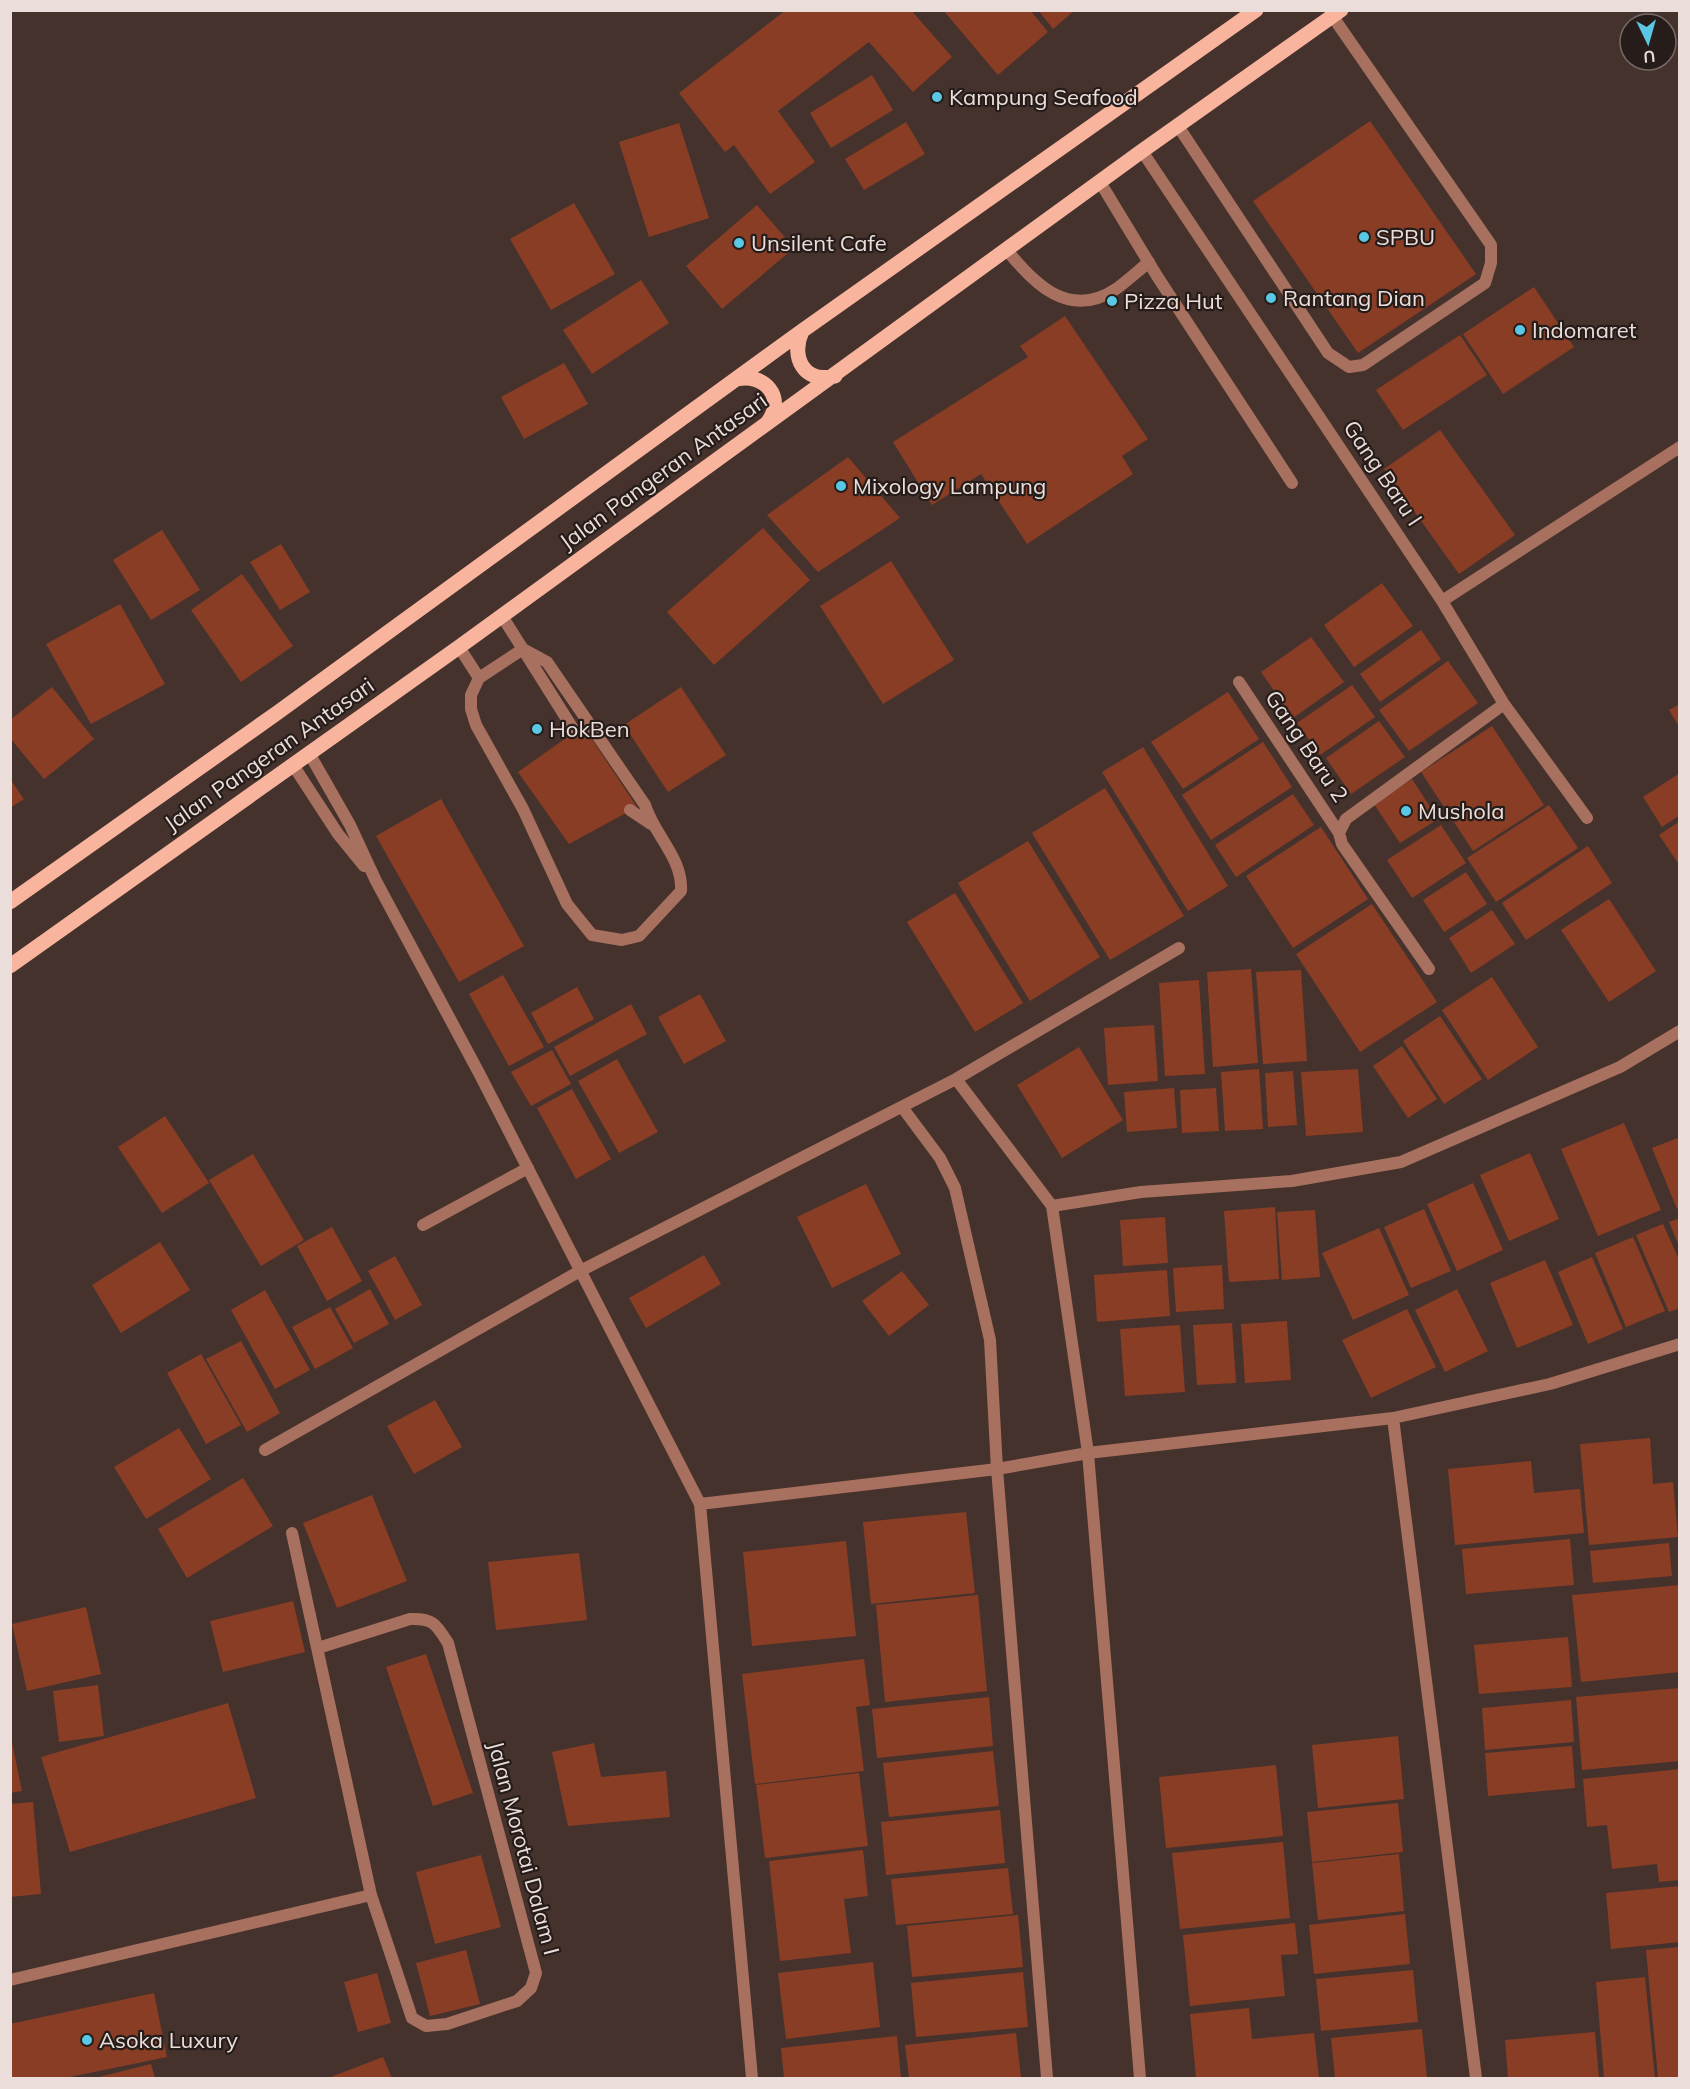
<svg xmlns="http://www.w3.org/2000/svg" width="1690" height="2089" viewBox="0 0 1690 2089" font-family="Mulish,sans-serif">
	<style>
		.building { fill: #893d25 }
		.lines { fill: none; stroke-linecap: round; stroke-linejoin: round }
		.service { stroke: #a8705e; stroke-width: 12 }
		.minor { stroke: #a8705e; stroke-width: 12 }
		.primary { stroke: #f9b49e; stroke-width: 15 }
		.poi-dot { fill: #5ac8e5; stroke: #261d1a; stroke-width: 2 }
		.labels { text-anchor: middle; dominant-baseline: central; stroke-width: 4.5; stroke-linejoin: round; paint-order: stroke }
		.poi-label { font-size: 22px; fill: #ebdeda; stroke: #261d1a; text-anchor: start }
		.street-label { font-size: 22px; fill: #ebdeda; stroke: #261d1a }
	</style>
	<rect width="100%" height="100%" fill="#46322c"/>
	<path class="building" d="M786,10H911L952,57L913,92L869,42L778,111L815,162L770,194L734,145L725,152L679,93Z
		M943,10H1030L1048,32L998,75Z
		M1038,10H1075L1053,29Z
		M872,75L893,110L831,148L810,113Z
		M1370,121L1476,274L1358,353L1253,201Z
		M906,122L925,154L864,190L845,159Z
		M679,123L709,218L649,237L619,142Z
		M574,203L615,274L551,310L510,239Z
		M757,205L794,248L722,309L686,266Z
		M641,280L669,323L592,374L563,330Z
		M1534,287L1574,347L1503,394L1463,334Z
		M1065,316L1148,439L1122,456L1133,474L1027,544L981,474L932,505L893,442L1028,357L1020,346Z
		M1460,335L1487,375L1403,430L1376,390Z
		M564,363L588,404L524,439L501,397Z
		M1440,430L1515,535L1459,574L1384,469Z
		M848,457L900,518L818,572L767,515Z
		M763,528L810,580L714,665L667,612Z
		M162,530L200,590L151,620L113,560Z
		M281,544L310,592L280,610L250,562Z
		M891,561L954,660L883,704L820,606Z
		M242,574L293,646L241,682L191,610Z
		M1382,583L1413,626L1354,667L1324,625Z
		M120,604L165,684L91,724L46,644Z
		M1421,630L1441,659L1380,702L1360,674Z
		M1311,637L1344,682L1293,718L1261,672Z
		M1448,661L1478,703L1409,751L1379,710Z
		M1352,685L1375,717L1320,755L1297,723Z
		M52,687L94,739L44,779L10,738V720Z
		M681,687L726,755L668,792L624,725Z
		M1228,692L1259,739L1183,789L1151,742Z
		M1680,704V728L1669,710Z
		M1379,721L1405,757L1351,794L1326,758Z
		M583,726L637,807L569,844L518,772Z
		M1492,726L1544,805L1473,851L1421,772Z
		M1263,742L1292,787L1211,840L1182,795Z
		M1143,747L1228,886L1188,911L1102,772Z
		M1680,773V815L1662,827L1643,797Z
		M10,779L24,799L10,808Z
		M1412,779L1438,819L1400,843L1374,804Z
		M1105,788L1184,916L1110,960L1032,833Z
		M1293,794L1314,825L1236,877L1215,845Z
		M441,799L524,946L459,982L376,836Z
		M1549,805L1578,848L1496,902L1467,858Z
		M1680,821V866L1659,835Z
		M1441,825L1466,863L1412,898L1387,860Z
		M1321,827L1368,899L1293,948L1246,876Z
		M1028,841L1100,957L1030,1001L958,883Z
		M1588,846L1612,883L1526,940L1502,903Z
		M1466,872L1487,904L1444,932L1423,900Z
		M955,893L1023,1003L975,1032L907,922Z
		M1609,899L1656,971L1609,1002L1561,930Z
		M1372,904L1437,1002L1360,1052L1296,954Z
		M1492,910L1515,944L1471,973L1449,938Z
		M1251,969L1258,1063L1213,1067L1207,972Z
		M1301,970L1307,1061L1263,1064L1256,972Z
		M503,975L544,1047L509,1066L469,994Z
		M1492,977L1538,1047L1488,1080L1442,1010Z
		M1199,980L1205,1074L1165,1076L1159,983Z
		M577,987L594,1019L548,1044L531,1013Z
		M700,994L726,1041L684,1064L658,1017Z
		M631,1004L647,1034L570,1076L554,1047Z
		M1440,1016L1482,1079L1444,1104L1403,1041Z
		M1154,1025L1158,1081L1108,1085L1104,1028Z
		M1402,1046L1437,1099L1408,1118L1373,1066Z
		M1079,1047L1123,1120L1062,1158L1017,1085Z
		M552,1050L571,1084L531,1106L511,1072Z
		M617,1059L658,1132L619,1153L578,1081Z
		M1259,1069L1263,1129L1225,1131L1221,1072Z
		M1358,1069L1363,1132L1306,1136L1301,1072Z
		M1293,1071L1297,1125L1268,1127L1265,1073Z
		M1174,1088L1177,1128L1127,1132L1124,1092Z
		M1216,1088L1219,1131L1182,1133L1180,1090Z
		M572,1089L611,1159L576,1179L537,1108Z
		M165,1116L209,1183L162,1213L118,1147Z
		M1624,1123L1661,1210L1598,1236L1561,1149Z
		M1680,1137V1208L1677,1209L1652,1148Z
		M1530,1153L1559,1219L1509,1241L1480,1175Z
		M253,1154L304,1240L261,1266L209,1180Z
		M1473,1183L1503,1250L1457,1271L1427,1204Z
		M866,1184L901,1254L832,1288L797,1217Z
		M1275,1207L1279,1279L1229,1282L1224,1211Z
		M1424,1209L1451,1271L1411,1288L1384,1227Z
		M1315,1210L1320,1277L1282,1280L1277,1212Z
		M1165,1217L1168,1263L1123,1266L1120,1220Z
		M1680,1218V1248L1669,1222Z
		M1663,1224L1680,1262V1308L1669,1312L1636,1235Z
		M332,1227L362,1281L327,1301L297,1246Z
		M1379,1228L1409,1295L1353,1320L1322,1253Z
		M1633,1237L1665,1311L1626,1327L1595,1253Z
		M160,1242L190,1290L121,1333L92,1285Z
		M704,1255L721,1284L646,1328L629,1298Z
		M395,1256L422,1305L395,1320L368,1271Z
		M1592,1257L1623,1329L1588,1344L1558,1272Z
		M1545,1260L1573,1325L1517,1348L1490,1283Z
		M1222,1265L1224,1309L1176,1312L1173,1268Z
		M1167,1270L1170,1316L1097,1322L1094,1275Z
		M902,1271L929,1305L889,1336L862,1301Z
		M370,1289L389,1324L354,1343L335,1309Z
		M1457,1289L1488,1351L1445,1372L1415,1310Z
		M265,1290L310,1370L275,1389L231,1310Z
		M330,1307L353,1348L315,1369L292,1327Z
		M1407,1309L1436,1367L1371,1398L1342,1340Z
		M1287,1321L1291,1380L1245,1383L1241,1324Z
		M1232,1323L1236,1383L1197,1385L1193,1325Z
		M1180,1325L1185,1392L1125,1396L1120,1329Z
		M241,1341L280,1413L247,1432L206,1359Z
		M201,1354L241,1425L206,1444L167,1373Z
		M435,1400L462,1447L414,1474L387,1426Z
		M179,1428L211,1479L146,1519L114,1467Z
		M1650,1438L1653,1484L1673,1482L1678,1537L1589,1545L1580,1444Z
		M1531,1461L1534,1493L1580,1489L1584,1533L1455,1545L1448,1469Z
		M243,1478L273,1526L187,1578L158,1529Z
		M372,1495L407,1581L337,1608L303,1523Z
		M966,1512L975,1593L871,1604L863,1522Z
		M1570,1539L1574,1585L1466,1594L1462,1549Z
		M846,1541L856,1636L752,1646L743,1552Z
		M1669,1543L1672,1576L1593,1583L1590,1551Z
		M579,1553L587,1620L496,1630L488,1562Z
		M1680,1585V1672L1581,1682L1572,1595Z
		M978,1595L987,1691L885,1702L876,1605Z
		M293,1601L305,1652L223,1672L210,1621Z
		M86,1607L101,1674L27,1691L12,1624Z
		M1568,1637L1572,1687L1479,1694L1474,1645Z
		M426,1654L473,1793L433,1806L386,1667Z
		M864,1659L870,1705L856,1707L864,1771L755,1784L742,1674Z
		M98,1685L104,1736L59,1742L53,1691Z
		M1680,1688V1761L1582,1770L1576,1697Z
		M989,1697L993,1746L877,1758L872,1709Z
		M1571,1700L1574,1742L1485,1750L1482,1708Z
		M228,1703L256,1798L70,1852L41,1757Z
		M10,1733L22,1791L10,1793Z
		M1398,1736L1404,1799L1318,1808L1312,1745Z
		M594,1743L601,1777L666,1771L670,1817L568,1826L552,1752Z
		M1572,1746L1575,1788L1488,1796L1485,1753Z
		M993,1751L999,1806L889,1817L883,1763Z
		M1276,1765L1283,1836L1166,1848L1159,1777Z
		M1680,1769V1880L1659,1882L1657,1864L1612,1869L1607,1825L1587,1827L1583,1779Z
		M859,1773L868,1846L765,1858L756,1785Z
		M33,1802L41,1894L10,1897V1804Z
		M1398,1803L1403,1852L1312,1862L1307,1812Z
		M1000,1810L1005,1863L886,1875L881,1822Z
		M1283,1842L1290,1918L1180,1929L1172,1853Z
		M863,1850L868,1896L844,1899L851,1953L780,1961L769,1861Z
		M1399,1854L1404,1911L1318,1920L1312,1863Z
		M481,1855L501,1927L435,1944L416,1872Z
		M1008,1868L1013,1914L896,1925L891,1879Z
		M1680,1886V1942L1611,1949L1606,1893Z
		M1405,1914L1410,1964L1314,1974L1309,1925Z
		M1018,1915L1023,1967L912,1977L907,1926Z
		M1295,1923L1298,1954L1281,1955L1285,1996L1190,2006L1183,1935Z
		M1680,1947V2078H1658L1646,1950Z
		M466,1950L480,2004L430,2016L416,1963Z
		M873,1962L880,2027L786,2039L778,1973Z
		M1413,1970L1418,2022L1321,2031L1316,1979Z
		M1023,1972L1028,2027L916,2037L911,1983Z
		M377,1973L391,2023L358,2032L344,1982Z
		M1645,1977L1655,2078H1604L1596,1982Z
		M154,1993L167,2057L65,2078H10V2024Z
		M1249,2008L1252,2039L1314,2033L1319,2078H1196L1190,2014Z
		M1422,2029L1427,2078H1335L1331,2038Z
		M1595,2032L1599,2078H1508L1505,2040Z
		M1016,2033L1021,2078H909L905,2045Z
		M897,2036L901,2078H784L781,2048Z
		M383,2057L392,2078H328Z
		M151,2064L155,2078H95Z"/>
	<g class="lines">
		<path class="service" d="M1178,126L1328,353L1349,367L1363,365L1485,283L1491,263V245L1333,17
			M1100,182L1157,276L1292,483
			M1006,249C1034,284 1069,320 1116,289C1127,281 1138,271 1149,262
			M502,616L575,732
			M459,647L479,678L471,695V709L476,725L523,809L567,904L592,935L622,940L639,936L681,891C683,858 654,835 645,805L547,662L523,649L479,678
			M630,810L651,824
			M423,1225L528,1168"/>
		<path class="minor" d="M1142,151L1442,601L1504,704L1587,818
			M1442,601L1680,447
			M1239,682L1339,833
			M309,753L350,825L376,881L479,1073L700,1504L752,2078
			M293,765L338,834L364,866
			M1429,969L1342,844L1339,833L1346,819L1504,704
			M956,1079L1052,1206L1088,1453L1140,2078
			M902,1107L940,1158L955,1188L990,1340L997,1469L1047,2078
			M1052,1206L1141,1192L1292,1181L1401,1162L1620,1067L1680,1031
			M1393,1418L1476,2078
			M265,1450L580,1271L956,1079L1179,948
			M700,1504L997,1469L1088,1453L1393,1418L1550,1384L1680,1344
			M292,1533L371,1895L412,2018L426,2026L447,2024L517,2001L531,1988L536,1973L448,1643C436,1624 433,1618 410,1619L318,1648
			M10,1980L371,1895"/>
		<path class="primary" d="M802,331C790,357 804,384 835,376
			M737,379C764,373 786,397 768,422
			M10,902L277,713L802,331L1256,10
			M10,966L459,647L1142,151L1341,10"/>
	</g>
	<g class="poi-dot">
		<circle cx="937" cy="97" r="6"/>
		<circle cx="1364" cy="237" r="6"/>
		<circle cx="739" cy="243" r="6"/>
		<circle cx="1271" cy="298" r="6"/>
		<circle cx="1112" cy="301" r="6"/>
		<circle cx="1520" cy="330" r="6"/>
		<circle cx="841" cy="486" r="6"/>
		<circle cx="537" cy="729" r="6"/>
		<circle cx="1406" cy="811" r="6"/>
		<circle cx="87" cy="2040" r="6"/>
	</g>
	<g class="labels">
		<g class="poi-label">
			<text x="949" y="97">Kampung Seafood</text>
			<text x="1376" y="237">SPBU</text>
			<text x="751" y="243">Unsilent Cafe</text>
			<text x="1283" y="298">Rantang Dian</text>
			<text x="1124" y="301">Pizza Hut</text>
			<text x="1532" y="330">Indomaret</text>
			<text x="853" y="486">Mixology Lampung</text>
			<text x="549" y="729">HokBen</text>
			<text x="1418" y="811">Mushola</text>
			<text x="99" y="2040">Asoka Luxury</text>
		</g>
		<g class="street-label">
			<text transform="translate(663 471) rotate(-36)">Jalan Pangeran Antasari</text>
			<text transform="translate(1383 473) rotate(56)">Gang Baru I</text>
			<text transform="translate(1307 746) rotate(56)">Gang Baru 2</text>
			<text transform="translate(269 754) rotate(-35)">Jalan Pangeran Antasari</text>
			<text transform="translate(524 1848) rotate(75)">Jalan Morotai Dalam I</text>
		</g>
	</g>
	<rect width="1690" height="2089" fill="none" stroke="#ebdeda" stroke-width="24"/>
	<g transform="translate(1648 42) rotate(175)"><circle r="28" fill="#261d1a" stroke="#756a67" stroke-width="1.5"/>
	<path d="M0-4.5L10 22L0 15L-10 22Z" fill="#5ac8e5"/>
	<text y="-9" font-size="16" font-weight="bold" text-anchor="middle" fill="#ebdeda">U</text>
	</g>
</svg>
